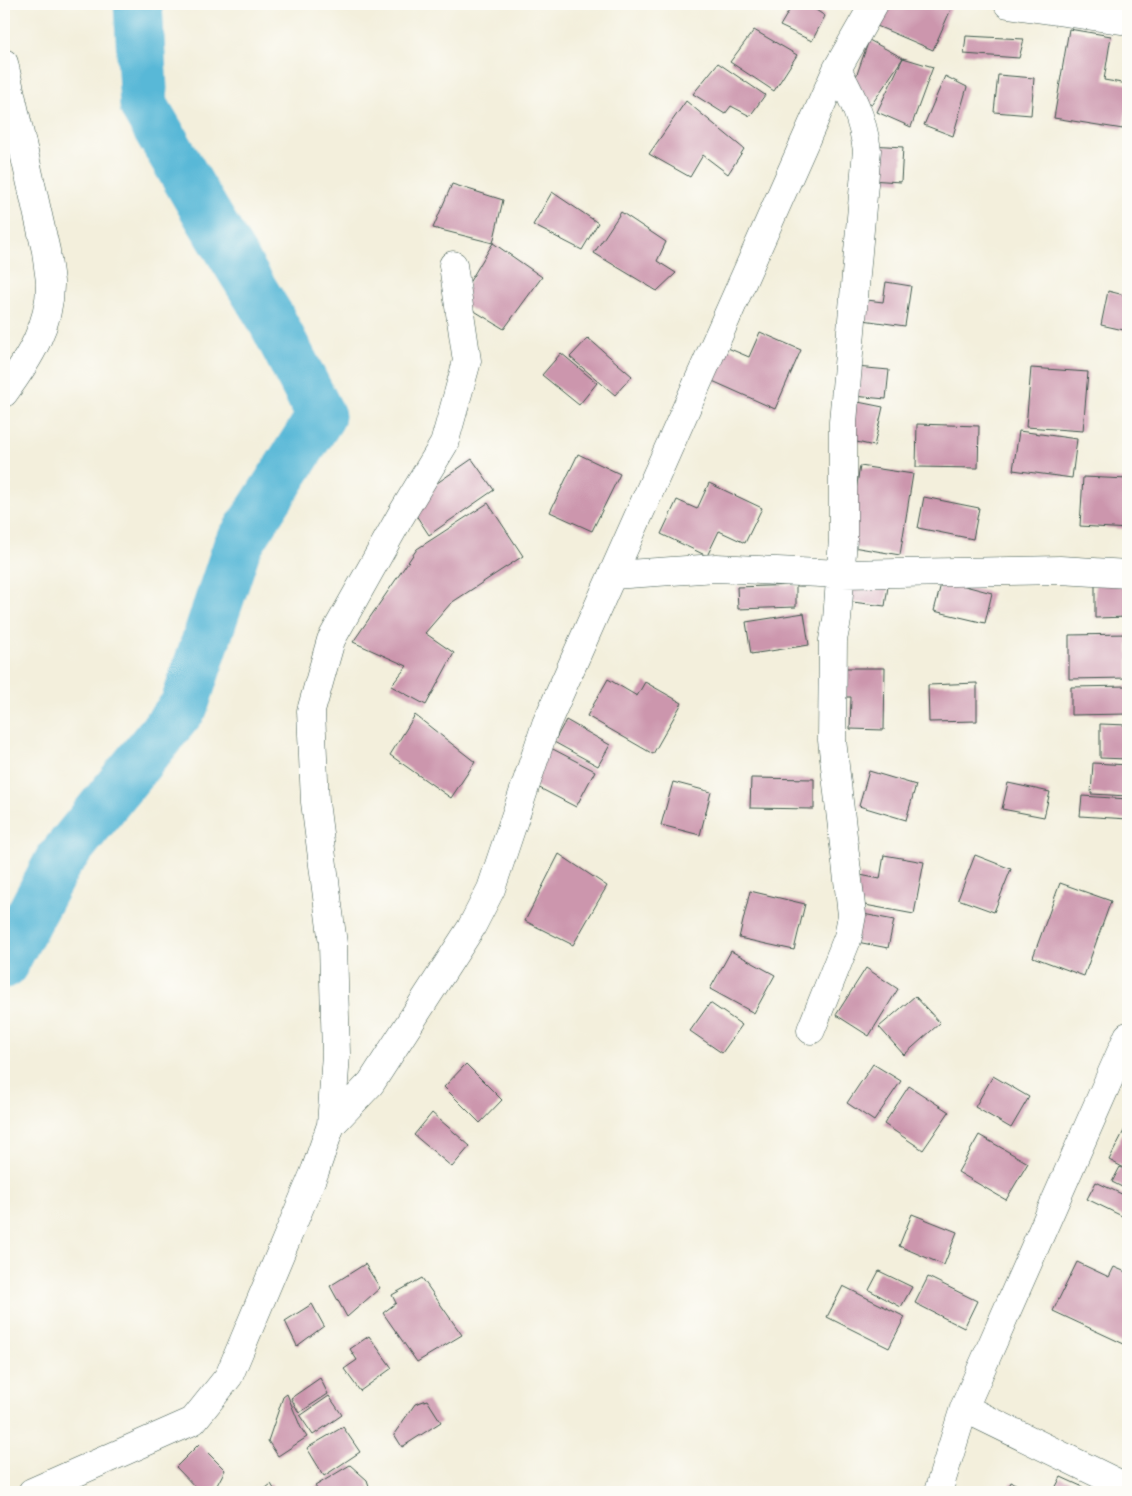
<svg xmlns="http://www.w3.org/2000/svg" width="1132" height="1496" viewBox="0 0 1132 1496" font-family="Mynerve,sans-serif">
	<style>
		.lines { fill: none; stroke-linecap: round; stroke-linejoin: round }
		.river { stroke: #59b8d7; stroke-width: 49 }
		.building { fill: #cc96ad }
		.minor-casing { stroke: #3f584d; stroke-width: 29 }
		.minor { stroke: #fff; stroke-width: 28 }
	</style>
	<rect width="100%" height="100%" fill="#fdfcf7"/>
	<filter id="ink" filterUnits="userSpaceOnUse"><feTurbulence type="fractalNoise" baseFrequency=".02" numOctaves="2"/><feDisplacementMap in="SourceGraphic" scale="10" xChannelSelector="R" yChannelSelector="G"/><feConvolveMatrix kernelMatrix="1 2 1 2 8 2 1 2 1" color-interpolation-filters="sRGB"/></filter>
	<filter id="wash" filterUnits="userSpaceOnUse"><feTurbulence type="fractalNoise" baseFrequency=".0096" numOctaves="4" result="noise"/><feDisplacementMap in="SourceGraphic" scale="20" xChannelSelector="R" yChannelSelector="G"/><feGaussianBlur stdDeviation="1.12" result="paint"/><feColorMatrix in="noise" values="0 0 0 0 0 0 0 0 0 0 0 0 0 0 0 0 0 1.4 0 .05"/><feComposite in="paint" operator="in"/></filter>
	<g filter="url(#wash)">
		<rect width="100%" height="100%" fill="#f3efdc"/>
		<g class="lines">
			<path class="river" d="M4,964L58,862L184,706L237,547L321,416L270,317L208,216L144,106L138,4"/>
		</g>
		<g id="blocks">
			<path class="building" d="M793,4H807L825,16L812,41L780,26Z
				M886,4H938L951,9L933,50L877,26Z
				M1069,29L1111,36L1104,80L1128,84V100L1123,129L1054,118Z
				M754,30L797,55L774,91L730,62Z
				M966,36L1024,39L1019,58L964,54Z
				M869,40L903,58L872,104L850,94Z
				M903,58L933,67L911,127L877,112Z
				M718,63L765,95L750,116L731,106L725,114L693,94Z
				M998,75L1034,78L1031,115L994,112Z
				M945,76L967,87L953,136L924,125Z
				M686,101L744,149L728,174L703,155L690,177L649,154Z
				M871,145L903,147L901,182L869,180Z
				M452,184L503,200L493,243L433,228Z
				M552,192L598,223L582,250L533,225Z
				M621,212L666,242L657,261L676,273L657,291L594,253Z
				M493,243L542,277L504,329L458,301Z
				M886,282L911,286L905,326L856,319L859,299L883,302Z
				M1108,291L1128,296V331L1101,325Z
				M760,332L801,350L775,409L708,379L723,346L749,357Z
				M588,338L632,376L615,395L570,357Z
				M561,353L597,383L579,405L542,375Z
				M856,367L889,370L886,399L853,396Z
				M1031,368L1088,372L1083,431L1026,427Z
				M853,401L883,407L874,446L844,439Z
				M917,424L979,426L978,468L916,467Z
				M1019,431L1077,439L1072,478L1013,470Z
				M578,454L620,474L592,531L550,512Z
				M472,459L494,490L429,535L408,503Z
				M860,466L913,474L900,555L847,546Z
				M1083,477L1128,479V529L1080,526Z
				M709,483L762,508L745,543L719,531L707,556L661,534L677,500L697,509Z
				M924,497L979,508L973,539L918,528Z
				M488,503L523,556L451,603L425,633L454,653L426,705L391,686L407,666L353,642L417,549Z
				M848,576L889,580L885,606L844,601Z
				M1095,577H1128V617L1095,618Z
				M942,580L992,593L985,623L934,611Z
				M796,585V607L738,609L737,587Z
				M804,613L809,645L751,654L746,622Z
				M1128,634V678L1069,679V635Z
				M838,668H885L884,730L850,729L851,697H837Z
				M608,679L637,696L645,682L682,703L653,754L587,716Z
				M977,683V721L929,722L928,685Z
				M1128,686V714L1071,715V687Z
				M415,715L475,762L451,798L390,755Z
				M566,720L610,745L598,766L554,742Z
				M1100,724L1128,725V759L1100,758Z
				M549,747L595,771L576,807L530,783Z
				M1093,763L1128,765V796L1091,794Z
				M869,771L916,785L906,820L859,806Z
				M751,778L814,779V809L750,808Z
				M673,782L711,792L700,835L661,825Z
				M1008,783L1050,792L1044,817L1002,809Z
				M1082,796L1128,799V819L1080,816Z
				M559,854L607,886L573,945L525,921Z
				M884,855L924,862L914,914L854,903L860,875L880,879Z
				M975,855L1011,869L994,912L958,899Z
				M1060,883L1111,901L1084,976L1033,957Z
				M750,891L805,904L794,950L739,938Z
				M858,913L894,920L888,948L852,941Z
				M731,951L775,975L754,1013L710,989Z
				M866,968L898,989L869,1036L836,1015Z
				M915,996L940,1023L904,1055L879,1027Z
				M710,1003L742,1025L722,1053L690,1031Z
				M466,1064L502,1100L480,1123L444,1087Z
				M873,1064L901,1081L874,1121L847,1103Z
				M993,1076L1029,1097L1011,1128L975,1107Z
				M909,1086L949,1112L923,1150L884,1124Z
				M432,1113L470,1146L452,1167L414,1135Z
				M1128,1123V1170L1109,1160Z
				M979,1135L1028,1163L1006,1200L958,1172Z
				M1120,1167L1128,1171V1190L1112,1182Z
				M1096,1182L1128,1197V1208L1124,1217L1087,1199Z
				M912,1214L957,1232L944,1265L899,1246Z
				M1077,1262L1109,1277L1114,1267L1128,1273V1341L1126,1345L1053,1311Z
				M365,1264L380,1288L347,1317L330,1286Z
				M879,1271L912,1287L901,1307L869,1290Z
				M928,1277L977,1301L964,1328L915,1303Z
				M422,1278L462,1335L417,1362L383,1313L396,1303L392,1295Z
				M843,1286L905,1317L889,1348L827,1317Z
				M312,1304L324,1326L297,1346L285,1321Z
				M369,1336L392,1368L360,1391L344,1369L357,1360L350,1349Z
				M320,1378L328,1394L299,1413L291,1398Z
				M287,1394L301,1428L307,1437L278,1456L268,1441L283,1397Z
				M329,1396L342,1415L313,1435L300,1416Z
				M427,1400L441,1422L402,1447L394,1434L415,1404Z
				M343,1427L360,1452L324,1476L307,1448Z
				M199,1444L225,1470L216,1487L207,1492H200L176,1467Z
				M350,1465L367,1480L371,1492H319L315,1486Z
				M1061,1477L1083,1487L1080,1492H1053Z
				M1011,1482L1033,1492H1006Z
				M271,1484L276,1492H261Z"/>
		</g>
	</g>
	<g filter="url(#ink)">
		<use href="#blocks" fill-opacity="0" stroke="#3f584d" stroke-width="1"/>
		<g class="lines">
			<defs>
				<path id="minor" d="M1008,4L1128,21
					M4,63L46,251C47,261 49,272 50,282C51,325 29,359 4,393
					M613,575L716,568L842,574L1060,570L1128,574
					M811,1030L848,937L852,915L832,740L833,640L837,620L843,539V422L867,150C862,116 853,99 837,69
					M331,1125L336,1054L333,944L315,802L311,711L331,640L400,517L444,444L467,361L453,265
					M964,1408L1128,1488
					M32,1492L193,1421L229,1376L315,1171L331,1125L371,1083L471,928L491,889L546,724L837,69L874,4
					M938,1492L964,1408L1128,1036"/>
			</defs>
			<use href="#minor" class="minor-casing"/>
			<use href="#minor" class="minor"/>
		</g>
	</g>
	<rect width="1132" height="1496" fill="none" stroke="#fdfcf7" stroke-width="20"/>
</svg>
